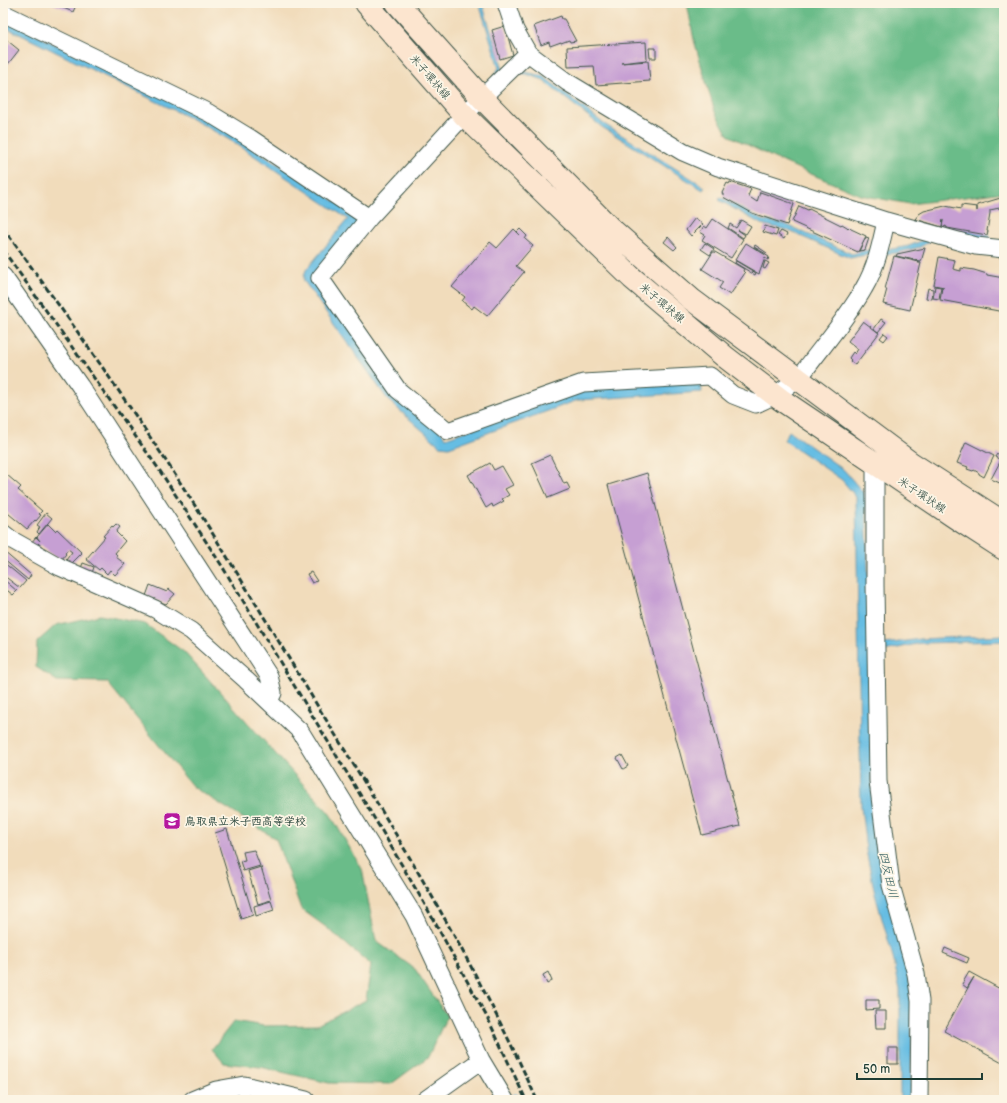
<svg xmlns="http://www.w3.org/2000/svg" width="1007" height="1103" viewBox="0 0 1007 1103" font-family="'Balsamiq Sans','Klee One',sans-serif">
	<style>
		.forest { fill: #6abc89; stroke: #447c5e }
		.water { fill: #66bde3; stroke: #427d8c }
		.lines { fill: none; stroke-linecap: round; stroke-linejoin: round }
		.stream { stroke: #66bde3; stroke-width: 5 }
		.building { fill: #c69fd3 }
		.minor-casing { stroke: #3e5548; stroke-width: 19 }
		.secondary-casing { stroke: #3e5548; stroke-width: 24 }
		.minor { stroke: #fff; stroke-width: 17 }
		.secondary { stroke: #fce5cf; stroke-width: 22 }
		.rail { stroke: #1f3d34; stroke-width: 3; stroke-dasharray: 6 3; stroke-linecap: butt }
		.labels { text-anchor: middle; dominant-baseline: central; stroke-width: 3.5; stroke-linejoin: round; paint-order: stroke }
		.street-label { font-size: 11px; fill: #1f3d34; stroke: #fcf5e5 }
		.poi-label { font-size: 11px; font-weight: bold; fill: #1f3d34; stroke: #fcf5e5; text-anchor: start }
		.water-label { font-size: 12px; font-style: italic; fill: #315d60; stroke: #fcf5e5 }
	</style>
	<rect width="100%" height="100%" fill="#fcf5e5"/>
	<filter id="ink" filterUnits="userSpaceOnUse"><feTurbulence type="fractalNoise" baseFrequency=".025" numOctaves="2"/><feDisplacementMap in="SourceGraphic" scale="8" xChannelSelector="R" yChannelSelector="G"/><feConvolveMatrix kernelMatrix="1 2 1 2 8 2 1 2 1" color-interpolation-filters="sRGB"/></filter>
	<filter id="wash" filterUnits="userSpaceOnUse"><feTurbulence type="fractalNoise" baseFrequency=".012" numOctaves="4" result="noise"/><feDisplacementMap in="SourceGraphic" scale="16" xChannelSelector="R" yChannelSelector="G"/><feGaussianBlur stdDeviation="0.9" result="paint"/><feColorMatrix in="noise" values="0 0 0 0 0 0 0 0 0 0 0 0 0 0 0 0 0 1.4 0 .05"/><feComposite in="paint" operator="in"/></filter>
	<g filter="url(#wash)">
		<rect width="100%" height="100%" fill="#f1dcbb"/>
		<path class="forest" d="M687,3H1004V192L910,204L860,195L774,158L728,135L715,112L706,82L694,40Z
			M100,615L145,624L184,652L330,814L362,869L376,941L415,969L447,1016L428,1057L391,1084L329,1083L260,1067L224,1063L212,1049L234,1021L264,1026L317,1025L366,1000L371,965L326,927L301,909L276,839L193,787L107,682L57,681L36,667L37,642L56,625Z"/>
		<path class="water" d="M479,3H482L503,69L493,76L499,68Z
			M3,19L207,118L362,219L313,278L446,438L585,388L701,381L702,392L578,400L449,447L440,446L388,400L304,281V276L306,270L348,219L235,143L198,122L3,26Z
			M521,71L543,76L604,124L705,187L703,190L602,127L541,79L526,74H520Z
			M720,197L762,220L787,225L852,254L868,250L893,249L909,246L926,239L930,241L920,247L896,253L865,255L850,258L787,230L761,224L719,200Z
			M789,431L844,470L866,496L870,648L884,645L885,644L921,639L1004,635V641L921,643L870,654L873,806L874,828L880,862L909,977L912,1001L911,1100H900V990L893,957L875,894L866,850L861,806L856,497L842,480L784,440Z"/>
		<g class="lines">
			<path class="stream" d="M963,233L988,238
				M508,1100L515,1096L517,1100"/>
		</g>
		<g id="blocks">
			<path class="building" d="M51,3H77L73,12Z
				M561,16L562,19H564L576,41L570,42L569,40L561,43V42L550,46L549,42L541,45L534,26Z
				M505,26L513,55L500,59L492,30Z
				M3,37L19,50L8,64L3,59Z
				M646,42L647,60L621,63L648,61L650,81L596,85L594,66L568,67L567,47Z
				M649,48H656V58H650Z
				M730,182L751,189L748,196L757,202L760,192L794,204L787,225L752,213L723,197L724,196L722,193L727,183L729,184Z
				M1004,197V207L990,210V213L987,231H988L987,235L947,228V227L945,226L944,228L942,227L943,220L942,227L915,219L919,214L924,211L945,206L961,209V205L977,207V211V205Z
				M799,206L808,210L809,209L841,225L842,224L847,227L848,228L849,227L851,229L866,236L858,252L792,222Z
				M695,218L703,224L691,236L686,230Z
				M713,219L743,239L731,258L702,240L705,235L700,232L704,226L707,228Z
				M741,220L751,226L746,234L738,230L745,235L743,238L728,228L730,224L736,228Z
				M765,226L778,230L776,236L763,232Z
				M514,229L521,236L517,232L520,229L527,236L525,239L533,246L516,266L524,272L487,316L474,306L472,309L462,301L465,297L452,287L490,242L497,248Z
				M781,231L787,234L784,239L778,235Z
				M668,237L677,247L674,250L664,242Z
				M866,237L869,238L865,250L859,251Z
				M705,243L714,249L710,255L701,249Z
				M746,243L769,257L768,260L765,258L759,274L735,260Z
				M755,245L767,253L766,254L754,247Z
				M925,248L921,262H919V260V261L896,256L897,254Z
				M713,252H715L744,269L743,271L745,273L730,295L719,288L723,282L702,269Z
				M894,256L919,262L918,263H921L910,310L883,304L887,289H885Z
				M939,257L955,260L953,269L961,271V268L974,270L987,274V275L1004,278V312L940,300L942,287H944L934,285Z
				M736,261L756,273L755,275L735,263Z
				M765,261L769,263L765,269L763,268Z
				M935,286L941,287L939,299L933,298Z
				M928,288L933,289L932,299L926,298Z
				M881,319L886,322L878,332L874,329Z
				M863,321L879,333L855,365L850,361L851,360L849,358L853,352L855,354L858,349L848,341Z
				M884,333L888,336L884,341L880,338Z
				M966,442L994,456L984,477L979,474V473L974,470L973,471L967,469L968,467L957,463Z
				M997,454L1003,457L1002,459L1004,460V485L991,479L1001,460L995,457Z
				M550,455L564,484L567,483L570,489L548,498L532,463Z
				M490,463L494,470L502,466L513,485L505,489L509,495L502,499L504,501L493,507L492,504L486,508L468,475Z
				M647,473L740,826L702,835L608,485Z
				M7,475L21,487L18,490L42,511L39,514L41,515L36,521L35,520L27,529L3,509L4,504L3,503V480Z
				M46,513L52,518L39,534L37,532L40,527L37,525Z
				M48,524L55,531L57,529L82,553L71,564L66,560L72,552L68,549L65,553L66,554L61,560L52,555L38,543L39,545L36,549L30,544L36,537L40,541L37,537Z
				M116,524L120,527L116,532L125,541L115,553L117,555L116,557L125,564L115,575L110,570L107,574L101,568L99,570L86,559L105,537L103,536L112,526L113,527Z
				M3,551L31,575L28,580L3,559Z
				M3,562L26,581L20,588L3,575Z
				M83,563L94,567L92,573L81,568Z
				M311,572L317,581L312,583L307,574Z
				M3,579L17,591L13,595L3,587Z
				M150,585L167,592L169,589L175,594L166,604L146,596Z
				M622,755L628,766L623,769L617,758Z
				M227,829L253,915L241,919L215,833Z
				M254,850L260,866L243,871L240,861L245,860L243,852Z
				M261,867L271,900L258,904L248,871Z
				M271,901L274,910L256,916L254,906Z
				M945,948L969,958L967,963L943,953Z
				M548,972L552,981L547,984L543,975Z
				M969,972L1004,991V1064L944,1031L974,977L967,988L962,984Z
				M866,1000H879V1009L866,1010Z
				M875,1011H886V1028H876Z
				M888,1048H898V1064H888Z"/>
		</g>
	</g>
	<g filter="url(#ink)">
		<use href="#blocks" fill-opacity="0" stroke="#3e5548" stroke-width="1"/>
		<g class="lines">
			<defs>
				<path id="minor" d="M506,3L515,30L528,53L567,82L683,152L718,167L886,221
					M3,13L209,113L250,138L369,218
					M528,53L464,115L369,218L320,278L398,390L448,431L583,383L710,376L733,395L756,404C777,395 789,387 805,370C825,343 848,317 864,288C876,268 881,244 886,221L976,246L1004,249
					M3,276L80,386L269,676L273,693L269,701
					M875,463V585L878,781L891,885L916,974L920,1001L919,1100
					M3,533L12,540L60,567L155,609L191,631L246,680L300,731L414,916L481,1060L505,1100
					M192,1100L216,1090L244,1085L306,1100
					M425,1100L481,1060"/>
				<path id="secondary" d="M366,3L464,115L632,278L724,356L780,399L956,518L1004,549
					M397,3L482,98L609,227L691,299L911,463L1004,523"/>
			</defs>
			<use href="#minor" class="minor-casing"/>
			<use href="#secondary" class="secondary-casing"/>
			<use href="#minor" class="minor"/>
			<use href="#secondary" class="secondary"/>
			<path class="rail" d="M3,228C60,306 115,384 168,464C220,543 268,624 317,705C396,833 475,962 537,1100
				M3,250L158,468L222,566L382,831L428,910L488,1019L526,1100"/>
		</g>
	</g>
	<defs>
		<symbol id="school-square" viewBox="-11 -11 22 22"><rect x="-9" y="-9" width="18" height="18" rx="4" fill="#b5179e" stroke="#fcf5e5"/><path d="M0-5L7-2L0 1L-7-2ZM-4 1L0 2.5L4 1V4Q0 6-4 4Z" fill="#fff"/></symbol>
	</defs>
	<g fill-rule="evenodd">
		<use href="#school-square" x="162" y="811" width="20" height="20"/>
	</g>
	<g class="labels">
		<g class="street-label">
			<text transform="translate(430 77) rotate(49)">米子環状線</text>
			<text transform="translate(662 303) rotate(40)">米子環状線</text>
			<text transform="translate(922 495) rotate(34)">米子環状線</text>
		</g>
		<g class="poi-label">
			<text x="185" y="821">鳥取県立米子西高等学校</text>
		</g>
		<g class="water-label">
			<text transform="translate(888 875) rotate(77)">四反田川</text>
		</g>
	</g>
	<rect width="1007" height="1103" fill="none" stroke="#fcf5e5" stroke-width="16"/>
	<path d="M857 1073v6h125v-6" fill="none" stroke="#1f3d34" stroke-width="2"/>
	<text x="863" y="1073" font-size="12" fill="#1f3d34" stroke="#fcf5e5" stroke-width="3" paint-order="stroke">50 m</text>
</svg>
